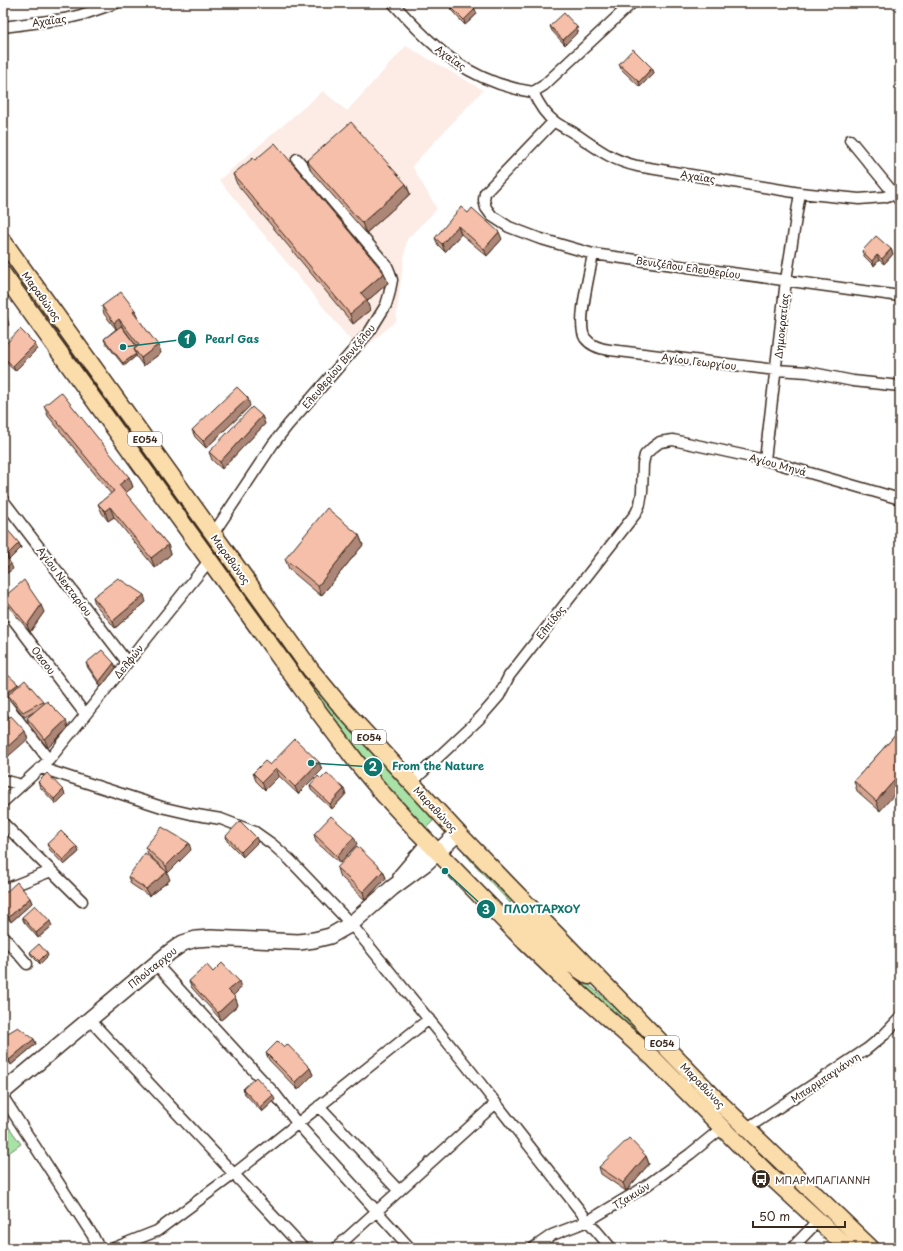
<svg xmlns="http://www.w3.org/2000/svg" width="903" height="1251" viewBox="0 0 903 1251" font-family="'Playpen Sans',sans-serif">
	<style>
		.built { fill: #fcece5 }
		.green { fill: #a8e2a6; stroke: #728662 }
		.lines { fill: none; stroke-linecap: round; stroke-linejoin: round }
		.street-casing { stroke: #3b2a1e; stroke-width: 13 }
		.secondary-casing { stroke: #3b2a1e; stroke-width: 18 }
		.primary-casing { stroke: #3b2a1e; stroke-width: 19 }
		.street { stroke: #fff; stroke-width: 10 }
		.secondary { stroke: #fff; stroke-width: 15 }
		.primary { stroke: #fbddab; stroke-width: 16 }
		.wall { fill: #d3a491; stroke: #3b2a1e; fill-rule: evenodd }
		.shaded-wall { fill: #ac8676; stroke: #3b2a1e }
		.building { fill: #f5bfa9; stroke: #3b2a1e }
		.labels { text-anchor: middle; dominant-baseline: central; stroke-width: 4; stroke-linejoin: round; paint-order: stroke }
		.shield { fill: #fff; stroke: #766a62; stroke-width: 1 }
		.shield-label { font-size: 9px; font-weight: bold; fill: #3b2a1e }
		.street-label { font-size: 10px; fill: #3b2a1e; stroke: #fff }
		.poi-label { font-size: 10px; fill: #3b2a1e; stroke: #fff; text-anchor: start }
		.leader { fill: none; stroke: #0f766e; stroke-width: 1.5 }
		.callout-dot { fill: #0f766e; stroke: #fff; stroke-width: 1.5 }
		.mark-label { font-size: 12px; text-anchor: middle; font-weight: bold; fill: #fff }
		.callout-label { font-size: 11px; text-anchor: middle; font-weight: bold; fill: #0f766e; stroke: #fff; stroke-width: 4; stroke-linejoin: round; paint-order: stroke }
	</style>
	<rect width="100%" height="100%" fill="#fff"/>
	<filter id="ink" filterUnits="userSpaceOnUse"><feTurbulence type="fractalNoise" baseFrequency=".025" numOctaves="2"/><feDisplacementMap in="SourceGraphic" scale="8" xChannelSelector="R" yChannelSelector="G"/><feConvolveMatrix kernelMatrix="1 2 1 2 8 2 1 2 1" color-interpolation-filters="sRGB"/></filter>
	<g filter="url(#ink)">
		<path class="built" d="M406,46L483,90L412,166L437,209L407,239L400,287L396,321L360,352L219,180L323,91L347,111Z"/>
		<path class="green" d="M304,673L350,729L425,809L433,821L426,828L377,775L333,718L301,674Z
			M467,850L514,899L510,903L464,853Z
			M547,950C585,981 618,1009 652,1044L649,1046L545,953Z
			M3,1119L21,1144L3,1157Z"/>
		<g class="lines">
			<defs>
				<path id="street" d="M393,3C433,48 470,83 533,92C538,103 545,115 555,122C562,127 570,130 577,135C598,149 611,160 637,166L800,193L859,199L884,197L900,192
					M3,27L64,19L81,15L116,3
					M533,92L543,86L632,3
					M554,121L485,193L484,200L486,208L492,216L509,227L538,238L593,254L900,296
					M850,140L900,201
					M593,254C590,272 576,324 585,338C591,346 601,349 610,350L776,370L808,372L853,381L900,386
					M765,460L786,280L800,193
					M3,500L127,662
					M213,534L273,444L288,425L370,331L386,305L389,295L392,280L390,273L387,266L297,159
					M3,606L85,714
					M3,700L49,760
					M41,768L165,808L191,814L221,819L255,832L272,844L290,860L351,924L466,1065L588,1221L611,1248
					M3,780L22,785
					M411,783L479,719L499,696L509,676L636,513L640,504L642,492L643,464L645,455L652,448L660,442L673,440L765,460L900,499
					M3,802L49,760L209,561
					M3,823L82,901
					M3,890L51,871
					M3,936L27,964
					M156,964L275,1094L297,1123L410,1248
					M89,1019L303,1248
					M3,1097L93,1236L99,1248
					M319,1106L399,1191
					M746,1129L867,1049L884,1035L900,1018
					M114,1248L157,1231L234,1174L429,1019
					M336,1248L496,1103
					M533,1248L552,1235L588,1221L643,1188L690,1154L722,1128
					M792,1248L818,1221"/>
				<path id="secondary" d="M401,876L429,843
					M3,1092L170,952L183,943L196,939L211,938L299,942L314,940L330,936L351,924L392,888L426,863L458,833"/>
				<path id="primary" d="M3,241L311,670L344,710L458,833L717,1100L871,1248
					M3,274L318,711L358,764L383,794L418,832L525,942L567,982L654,1059L770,1176L848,1248
					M516,916C538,939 562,960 589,976"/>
			</defs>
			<use href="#street" class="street-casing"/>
			<use href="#secondary" class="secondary-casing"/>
			<use href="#primary" class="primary-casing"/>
			<use href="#street" class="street"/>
			<use href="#secondary" class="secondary"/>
			<use href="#primary" class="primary"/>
		</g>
		<path class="wall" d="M449,5L477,14L465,25L451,10Z
			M550,26L577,27L578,32L565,45L552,31Z
			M619,64L652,68L654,73L640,87L621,69Z
			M255,160L384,273L388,283L367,301L370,310L353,324L237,184L233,174Z
			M307,161L406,184L410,194L366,233L311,171Z
			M468,213L502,239L487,256L461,234L445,252L438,245L435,238Z
			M891,249L893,254L884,264L879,260L874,266L864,256L862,251Z
			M102,306L138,318L161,353L143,366L136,356L124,366L105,342L104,339L116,329L104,314ZM122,326L137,347L121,327Z
			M35,344L37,349L15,371L3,360V347Z
			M44,406L129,477L133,487L125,493L168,545L171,554L155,568L114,517L108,521L102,513L98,504L111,494L48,416Z
			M250,406L206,448L195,437L192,430Z
			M262,416L265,424L222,469L212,460L209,452Z
			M3,528L19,543L21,548L9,560L3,552Z
			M359,535L363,545L321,596L289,569L285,559Z
			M4,597L44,612L30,632L7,605Z
			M93,597L146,602L115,628L95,604Z
			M86,663H114L116,668L101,687L88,668Z
			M3,676L18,684L19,685L43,701L44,704L68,728L48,748L29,725L27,718L34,712L25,717L10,700L9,697L7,699L3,693Z
			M900,730L880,811L857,791L854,781Z
			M319,762L322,770L298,794L279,776L265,790L256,781L253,773L270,765Z
			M321,779L346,794L332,809L311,790L310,785Z
			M38,782L63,790L65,795L56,804L40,787Z
			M314,834L357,844L340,863L316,842Z
			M226,836L256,837L258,842L243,857L227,841Z
			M47,844L79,852L64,865L49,849Z
			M145,847L191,850L168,873L148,854Z
			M337,868L383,871L386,878L365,900L339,875Z
			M128,877L170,880L149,896L131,884Z
			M3,895L30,898L32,903L11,922L3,913Z
			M22,917L52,926L38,938L24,922Z
			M30,952L48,956L40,964L31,955Z
			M189,981L241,988L233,995L235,997L238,1005L221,1020L192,988Z
			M3,1036L34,1039L36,1044L11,1065L3,1053Z
			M284,1047L310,1068L313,1075L298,1090L269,1060L266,1053Z
			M243,1089L275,1100L262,1112L245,1094Z
			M646,1156L649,1164L626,1191L601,1174L599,1167Z"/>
		<path class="shaded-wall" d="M475,9L477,14L465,25L464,20Z
			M577,27L578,32L565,45L563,40Z
			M652,68L654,73L640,87L639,82Z
			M406,184L410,194L366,233L362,223Z
			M458,226L461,234L445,252L442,244Z
			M499,232L502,239L487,256L484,249Z
			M891,249L893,254L884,264L882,259Z
			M877,255L879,260L874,266L872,261Z
			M384,273L388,283L367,301L370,310L353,324L350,314L361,293Z
			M135,310L138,318L133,312Z
			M7,317L9,325L3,330V320Z
			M119,319L122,326L117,330L114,323Z
			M35,344L37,349L15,371L13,366Z
			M158,345L161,353L143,366L141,358Z
			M136,354V356L124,366L123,363Z
			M248,398L250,406L206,448L203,441Z
			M262,416L265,424L222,469L220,462Z
			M129,477L133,487L123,495L119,485Z
			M110,507L114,517L108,521L105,511Z
			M359,535L363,545L321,596L318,586Z
			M19,543L21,548L9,560L7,555Z
			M168,545L171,554L155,568L151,558Z
			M11,564L13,569L3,576V570Z
			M144,595L146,602L115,628L113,621Z
			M41,605L44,612L30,632L27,625Z
			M114,663L116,668L101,687L99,682Z
			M18,684L20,689L8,695L9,697L7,699L5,694Z
			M66,720L68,728L48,748L45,740Z
			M25,731L28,739L3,761V751Z
			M319,762L322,770L298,794L295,787Z
			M276,768L279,776L265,790L262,782Z
			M900,774V788L880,811L876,801Z
			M344,789L346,794L332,809L330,804Z
			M63,790L65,795L56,804L54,799Z
			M256,837L258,842L243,857L241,852Z
			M354,837L357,844L340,863L337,856Z
			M189,843L191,850L168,873L166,866Z
			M77,847L79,852L64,865L63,860Z
			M383,871L386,878L365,900L363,892Z
			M167,872L170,880L149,896L146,889Z
			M30,898L32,903L11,922L9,917Z
			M50,921L52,926L38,938L36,933Z
			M47,953L48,956L40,964L39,961Z
			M7,967L9,972L3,977V971Z
			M239,981L241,988L231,998L228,990Z
			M235,997L238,1005L221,1020L218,1013Z
			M34,1039L36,1044L11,1065L9,1060Z
			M310,1068L313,1075L298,1090L295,1082Z
			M273,1095L275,1100L262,1112L260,1107Z
			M646,1156L649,1164L626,1191L623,1183Z"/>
		<path class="building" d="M451,3H470L475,9L464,20L449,5Z
			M564,13L577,27L563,40L550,26Z
			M633,49L652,68L639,82L619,64Z
			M351,122L406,184L362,223L307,161Z
			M275,143L384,273L361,293L367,300L350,314L233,174L253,158L255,160Z
			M461,207L468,213L472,208L499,232L484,249L458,226L442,244L435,238Z
			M876,236L891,249L882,259L877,255L872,261L862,251Z
			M121,292L135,310L133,312L158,345L141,358L134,349L139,345L119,319L114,323L102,306Z
			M3,313L7,317L3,320Z
			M121,326L137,347L134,349L136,354L123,363L104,339Z
			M20,329L35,344L13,366L3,357V347Z
			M237,387L248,398L203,441L192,430Z
			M61,392L129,477L119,485L168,545L151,558L110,507L105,511L98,504L114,491L44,406Z
			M252,407L262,416L220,462L209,452Z
			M327,508L359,535L318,586L285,559Z
			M5,527L19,543L7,555L3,550V528Z
			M3,552L11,564L3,570Z
			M118,578L144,595L113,621L93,597Z
			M24,580L41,605L27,625L4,597Z
			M102,650L114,663L99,682L86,663Z
			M7,674L18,684L5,694L3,691V676Z
			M25,680L43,701L23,712L8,695Z
			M47,701L66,720L45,740L27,718Z
			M11,716L25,731L3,751V723Z
			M900,730V774L876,801L854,781Z
			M295,739L319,762L295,787L276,768L262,782L253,773L265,761L270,765Z
			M47,773L63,790L54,799L38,782Z
			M327,773L344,789L330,804L310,785L318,776L321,779Z
			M331,816L354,837L337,856L314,834Z
			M240,821L256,837L241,852L226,836Z
			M162,827L189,843L166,866L145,847Z
			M61,831L77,847L63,860L47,844Z
			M357,846L383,871L363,892L337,868Z
			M145,853L167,872L146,889L128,877Z
			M17,882L30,898L9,917L3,910V895Z
			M35,905L50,921L36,933L22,917Z
			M39,944L47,953L39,961L30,952Z
			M3,962L7,967L3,971Z
			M222,963L239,981L228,990L235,997L218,1013L189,981L207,965L213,972Z
			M18,1027L34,1039L9,1060L3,1051V1036Z
			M278,1041L284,1047L287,1044L310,1068L295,1082L266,1053Z
			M256,1077L273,1095L260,1107L243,1089Z
			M629,1138L646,1156L623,1183L599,1167Z"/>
	</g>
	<defs>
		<symbol id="bus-disc" viewBox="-11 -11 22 22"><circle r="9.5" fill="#3b2a1e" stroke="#fff"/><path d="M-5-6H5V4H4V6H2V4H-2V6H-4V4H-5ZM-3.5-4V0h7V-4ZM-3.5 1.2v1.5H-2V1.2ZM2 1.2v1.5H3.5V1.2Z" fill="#fff"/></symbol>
	</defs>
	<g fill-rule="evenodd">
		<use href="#bus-disc" x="750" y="1168" width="22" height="22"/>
	</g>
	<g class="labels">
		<g class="shield">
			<rect x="128" y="432" width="34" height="14" rx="3"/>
			<rect x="352" y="730" width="34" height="14" rx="3"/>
			<rect x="645" y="1036" width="34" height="14" rx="3"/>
		</g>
		<g class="shield-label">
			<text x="145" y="439">ΕΟ54</text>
			<text x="369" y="737">ΕΟ54</text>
			<text x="662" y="1043">ΕΟ54</text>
		</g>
		<g class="street-label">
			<text transform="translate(49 20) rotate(-8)">Αχαΐας</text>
			<text transform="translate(451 57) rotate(36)">Αχαΐας</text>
			<text transform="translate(698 176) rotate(9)">Αχαϊας</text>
			<text transform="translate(688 267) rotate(8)">Βενιζέλου Ελευθερίου</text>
			<text transform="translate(42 296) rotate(54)">Μαραθώνος</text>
			<text transform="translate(781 326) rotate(-84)">Δημοκρατίας</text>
			<text transform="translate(699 361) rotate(7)">Αγίου Γεωργίου</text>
			<text transform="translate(338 366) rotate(-50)">Ελευθερίου Βενιζέλου</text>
			<text transform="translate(778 464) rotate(15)">Αγίου Μηνά</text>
			<text transform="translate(231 559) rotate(54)">Μαραθώνος</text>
			<text transform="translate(65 581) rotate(53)">Αγίου Νεκταρίου</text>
			<text transform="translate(550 622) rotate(-52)">Ελπίδος</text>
			<text transform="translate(44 660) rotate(53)">Οασου</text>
			<text transform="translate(128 661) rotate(-51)">Δελφών</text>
			<text transform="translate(436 809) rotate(47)">Μαραθώνος</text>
			<text transform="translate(152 967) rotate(-39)">Πλούταρχου</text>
			<text transform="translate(825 1077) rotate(-34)">Μπαρμπαγιάννη</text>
			<text transform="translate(703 1085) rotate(46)">Μαραθώνος</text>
			<text transform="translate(631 1195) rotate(-32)">Τζακιών</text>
		</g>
		<g class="poi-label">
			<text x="775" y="1179">ΜΠΑΡΜΠΑΓΙΑΝΝΗ</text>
		</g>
	</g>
	<path class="leader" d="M123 347L187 339M311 763L373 767M445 871L486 909"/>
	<g class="callout-dot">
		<circle cx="123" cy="347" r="4"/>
		<circle cx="311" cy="763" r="4"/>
		<circle cx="445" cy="871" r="4"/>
		<circle cx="187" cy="339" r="10"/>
		<circle cx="373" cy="767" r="10"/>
		<circle cx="486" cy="909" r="10"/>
	</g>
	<g class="mark-label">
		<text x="187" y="344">1</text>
		<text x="373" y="771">2</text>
		<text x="486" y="914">3</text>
	</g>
	<g class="callout-label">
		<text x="232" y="343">Pearl Gas</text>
		<text x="438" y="770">From the Nature</text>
		<text x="542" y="913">ΠΛΟΥΤΑΡΧΟΥ</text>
	</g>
	<rect width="903" height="1251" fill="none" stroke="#fff" stroke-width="16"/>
	<rect x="8" y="8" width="887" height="1235" fill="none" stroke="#3b2a1e" stroke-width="1.5" filter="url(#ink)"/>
	<path d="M753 1221v6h92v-6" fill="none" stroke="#3b2a1e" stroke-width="2"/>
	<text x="759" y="1221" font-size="12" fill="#3b2a1e" stroke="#ffffff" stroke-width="3" paint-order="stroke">50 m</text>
</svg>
